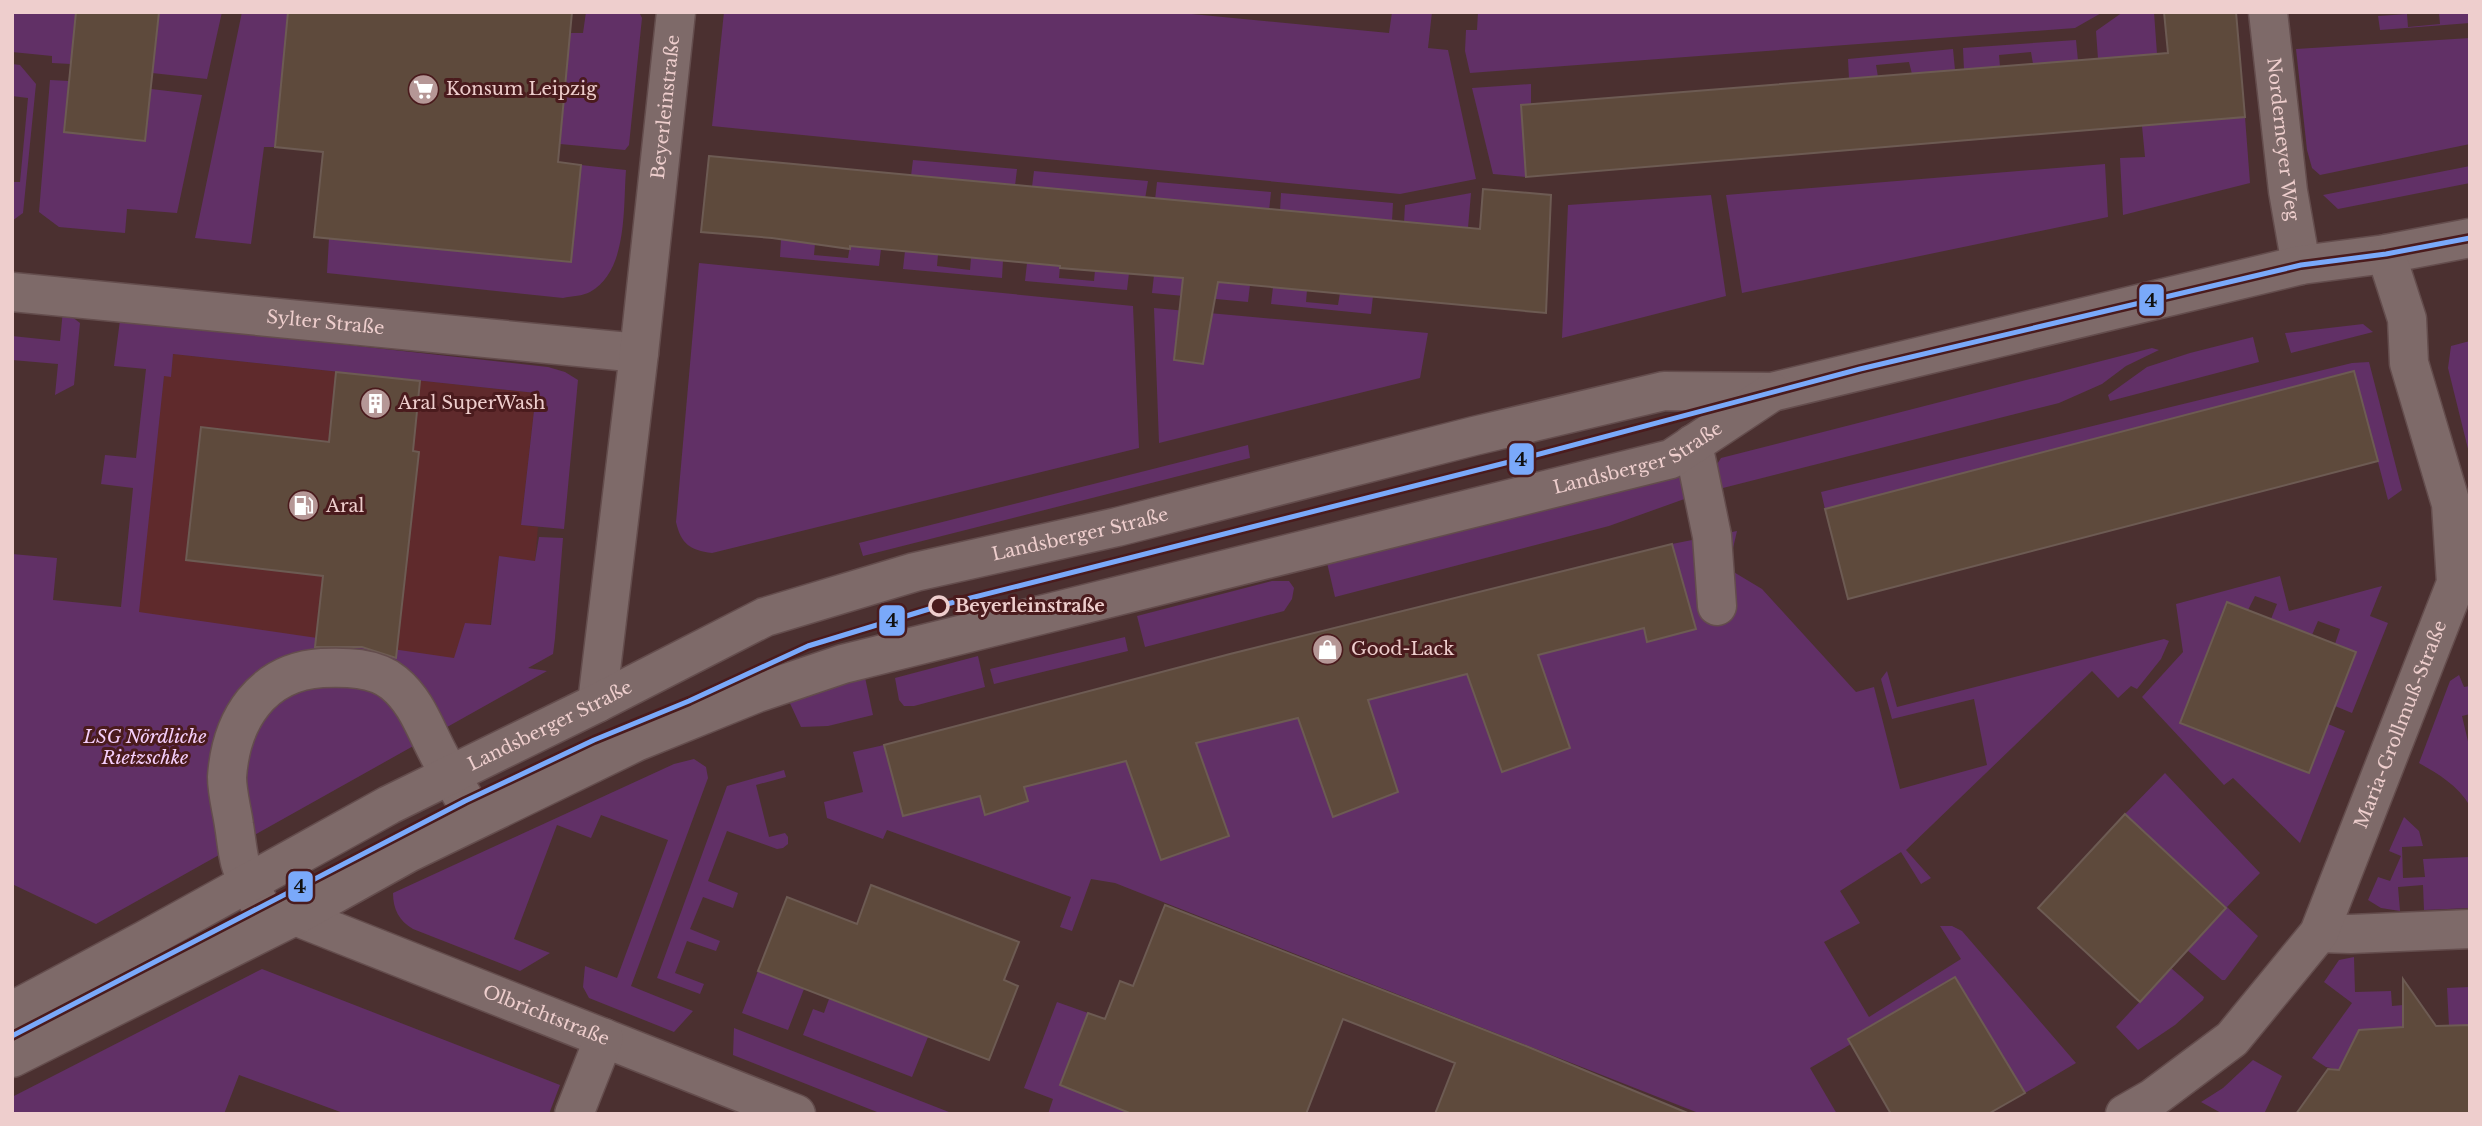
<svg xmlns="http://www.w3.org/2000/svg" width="2482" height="1126" viewBox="0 0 2482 1126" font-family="'Libre Baskerville',serif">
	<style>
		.built { fill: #5f2a2c }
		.green { fill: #613066 }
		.building { fill: #5e4a3c; stroke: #6d5b53; stroke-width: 2 }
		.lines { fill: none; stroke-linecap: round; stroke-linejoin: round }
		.minor-casing { stroke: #644d4d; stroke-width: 41 }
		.minor { stroke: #7e6a69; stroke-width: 38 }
		.tram-1-casing { stroke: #4a1b1d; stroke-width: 10 }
		.tram-1 { stroke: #7aa9fa; stroke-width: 5 }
		.stop-dot { fill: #4a1b1d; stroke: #eececd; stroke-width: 3.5 }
		.labels { text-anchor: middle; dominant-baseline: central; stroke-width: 6; stroke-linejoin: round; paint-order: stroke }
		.poi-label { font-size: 18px; fill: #eececd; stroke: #4a1b1d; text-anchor: start }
		.street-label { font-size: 18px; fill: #eececd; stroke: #4a1b1d }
		.stop-label { font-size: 18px; font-weight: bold; fill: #eececd; stroke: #4a1b1d; text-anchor: start }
		.park-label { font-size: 18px; font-style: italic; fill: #f5cffc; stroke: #4a1b1d }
		.line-badge { stroke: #4a1b1d; stroke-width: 2.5 }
		.pale-badge-label { font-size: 19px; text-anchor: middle; font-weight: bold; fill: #111 }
	</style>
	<rect width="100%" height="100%" fill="#4b3030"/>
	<path class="built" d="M173,354L536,393L521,525L538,527L535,561L499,557L490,626L449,675L131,677L164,376H171Z"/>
	<path class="green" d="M12,12H76L71,64L52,63V56L12,52Z
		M159,12H222L207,79L152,73Z
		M242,12H288L275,147H264L251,244L195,238Z
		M586,12H639L642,18L629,145L625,150L560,144L570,33H583Z
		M724,12H1171L1389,33L1392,12H1432L1428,48L1448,50L1476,179L1400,194L712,126Z
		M1478,12H2103L2075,28L1470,73L1465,51L1466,30H1477Z
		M2123,12H2154L2157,54L2098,59L2096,31Z
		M2470,12V23L2380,30L2378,16L2407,14L2408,27L2440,24L2439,13Z
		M2470,38V144L2320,175L2312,168L2307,150L2296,49Z
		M2076,40L2078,61L2033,64L2031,52L1999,55L2000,67L1964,70L1963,48Z
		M1953,49L1955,70L1912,74L1909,62L1876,65L1878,77L1849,79L1848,59Z
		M12,64L20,65L36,84L23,213L12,221V182H20L28,98L12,96Z
		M50,80L69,81L64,132L145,141L151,89L202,95L177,213L127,209L125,233L59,227L39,212Z
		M1531,84V104L1521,106L1526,177L1493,174L1472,88Z
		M2245,117L2250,183L2123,215L2120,158L2145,157L2142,126Z
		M913,160L1017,169L1015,186L911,176Z
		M2105,164L2108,217L1742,293L1726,195Z
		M581,165L626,170C623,208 628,271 590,292C583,296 572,296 563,298L327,273L329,238L571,262Z
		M2470,166V183L2338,209L2323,195Z
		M1034,171L1148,181L1145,199L1032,187Z
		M1157,182L1271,192L1269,211L1155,200Z
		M1281,193L1393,203L1392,221L1280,211Z
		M1471,193L1468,228L1404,223L1405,205Z
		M1711,195L1726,296L1562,338L1568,205Z
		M781,239L815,243L814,255L848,258L850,246L881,249L879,266L780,257Z
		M905,251L938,254L937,266L970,270L971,258L1003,260L1002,278L903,269Z
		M699,263L1133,306L1139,448L712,553C690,550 681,544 676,522Z
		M1027,263L1060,266L1059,278L1094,281L1095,270L1129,273L1127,290L1025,281Z
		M1154,275L1183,278L1216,293L1218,281L1250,285L1248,302L1152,293Z
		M1273,287L1307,290L1306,302L1338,305L1340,293L1373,296L1371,314L1271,304Z
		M1154,308L1428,333L1420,378L1159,443Z
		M63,310L80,323L74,385L55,395L58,364L12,360V336L60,341Z
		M120,320L548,367L565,372L578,380L564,529L521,525L536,393L173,354L171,377L164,376L139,612L454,658L465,623L491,625L499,556L535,561L539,537L563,538L555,638L553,654L528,668L547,671L96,924L12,884V554L57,558L53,600L121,607L133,488L101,484L105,455L136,458L146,369L114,366Z
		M2363,324L2373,332L2291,353L2285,333Z
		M2253,337L2259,362L2110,401L2108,395L2147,367L2190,353Z
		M2470,341V457L2448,368L2451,346Z
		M2152,348L2159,350L2126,366L2102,384L2059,403L1719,489L1714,469L1721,458Z
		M2369,362L2402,490L2388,500L2354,371L1825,509L1821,492L2352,363Z
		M1248,445L1250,458L863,556L859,543Z
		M1674,471L1686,479L1690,497L1609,526L1335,597L1324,550Z
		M1737,531L1731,557L1732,571L1762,589L1856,692L1874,687L1900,789L1987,765L1974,699L1892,719L1881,679L1887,671L1897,707L2164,639L2169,641L2161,659L2137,689L2131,686L2118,698L2092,671L1906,850L1931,878L1921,884L1901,852L1840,891L1860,923L1824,942L1869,1017L1961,959L1940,926H1952L1962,931L2076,1063L2025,1093L1955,977L1849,1038L1851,1044L1810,1068L1837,1114H1701L1115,883L1091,879L1072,931L1060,927L1071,897L887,830L883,839L827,818L824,802L863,792L853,752L884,745L904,816L980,796L986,815L1028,801L1024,787L1153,754L1149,807L1143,810L1161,860L1229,836L1196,743L1324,711L1334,816L1398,792L1368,700L1494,667L1484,723L1503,772L1570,748L1538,655L1644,628L1648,642L1695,629L1672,544Z
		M2280,576L2289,611L2382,586L2370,616L2388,623L2352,713L2335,706L2356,652L2335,644L2340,629L2318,621L2312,635L2271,619L2277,604L2255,596L2248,610L2227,602L2180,722L2309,772L2328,724L2345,731L2300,843L2233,778L2224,785L2142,697L2183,652L2176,604Z
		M1272,581H1289L1294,588L1292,599L1284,611L1145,647L1137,616Z
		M1125,637L1128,651L994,684L990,669Z
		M978,656L985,687L914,706H904L899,700L895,678Z
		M863,668L873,715L828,726L801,727L787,697Z
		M2459,675L2464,687L2470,686V714L2462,716L2470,750V806C2457,785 2440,775 2419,763L2450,681Z
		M694,759L706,767L708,778L631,986L693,1011L674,1032L589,998L583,987L585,966L617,978L668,840L601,815L591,838L557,825L514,939L550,953L520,971L413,929C399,921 393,909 393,893L674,764Z
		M784,770L786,777L756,785L769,837L785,833L788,837V844L783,848L777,849L727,831L708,881L738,893L733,908L703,897L690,929L720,941L716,951L687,941L675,973L704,984L700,994L657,978L727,786Z
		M2165,773L2260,873L2227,907L2258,936L2225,980H2222L2187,950L2226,907L2125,814Z
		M2404,817L2419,831L2423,846L2402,847L2403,878L2425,877L2423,859L2470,857V908L2424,910L2423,885L2398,887L2400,911L2381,908L2368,900L2378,877L2390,881L2401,856L2389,851Z
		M2354,957L2355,992L2391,991L2392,1006L2403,1005L2404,1027L2359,1030L2339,1070L2326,1067L2312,1058L2352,1003L2324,982L2339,960Z
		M2171,968L2204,997L2203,1000L2175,1025L2138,1050L2116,1027Z
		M262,969L560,1085L549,1114H346L239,1075L224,1114H12V1097Z
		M758,971L804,989L788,1030L742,1013Z
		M2470,987V1025L2449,1026L2447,988Z
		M829,999L928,1037L912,1077L803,1035L813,1009L824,1013Z
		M1057,1002L1088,1013L1060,1085L1132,1114H1048L1053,1099L1024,1088Z
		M734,1028L954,1114H882L733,1055Z
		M2253,1060L2282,1076L2264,1114H2223L2201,1102L2223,1088Z"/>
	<path class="building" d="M76,12H159L145,141L64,132Z
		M288,12H572L558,162L581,165L571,262L314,237L323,152L275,147Z
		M2164,12H2236L2245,117L1526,177L1521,105L2168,53Z
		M709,156L1480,229L1483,189L1551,195L1546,313L1218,282L1203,364L1174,360L1183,278L1060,268V266L850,246V249L772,238L701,232Z
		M2354,371L2378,461L1848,599L1825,509Z
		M336,372L420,381L413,451L419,452L396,658L362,647H315L323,576L186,560L201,427L329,442Z
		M1672,544L1696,629L1647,642L1644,628L1538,655L1570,748L1502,772L1467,674L1368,700L1398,792L1333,817L1298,718L1196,743L1229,836L1161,860L1126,761L1024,787L1028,801L985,815L980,796L903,816L884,745L1230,654Z
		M2227,602L2356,652L2309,773L2180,723Z
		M2125,814L2226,908L2140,1002L2038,908Z
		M871,885L1019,942L1004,980L1018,986L989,1060L758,971L787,897L857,924Z
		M1165,905L1526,1046L1690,1114H1435L1455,1063L1343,1019L1306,1114H1132L1060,1085L1088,1013L1105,1019L1120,981L1133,986Z
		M1955,977L2025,1093L1988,1114H1891L1848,1039Z
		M2403,979L2436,1026L2470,1025V1114H2296L2328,1069L2339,1070L2359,1030L2403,1027Z"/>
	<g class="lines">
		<defs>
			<g id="minor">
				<path id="s1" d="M2268,12L2288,191L2301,265"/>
				<path id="s2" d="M12,292L639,353"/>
				<path d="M1693,444L1712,536L1717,606"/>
				<path id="s3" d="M597,703L639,353L676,12"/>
				<path d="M260,906C254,892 244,877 240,862C237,850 236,837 234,825C232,810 227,793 227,777C231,720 261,672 322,668C345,667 375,667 394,683C417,702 425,729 439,755C446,769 455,783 463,797"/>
				<path id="s4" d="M295,916L796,1114"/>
				<path d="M2319,933L2351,934L2470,929"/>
				<path id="s5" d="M12,1011L145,940L389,805L597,703L765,617L915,572L1117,527L1474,436L1664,391L1772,392L2301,265L2386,254L2470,238"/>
				<path id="s6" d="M12,1058L295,916L408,853L636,742L757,693L843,664L1671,459L1772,392"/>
				<path d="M574,1114L604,1038"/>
				<path id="s7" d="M2125,1114L2153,1098L2232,1039L2319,933L2456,583L2451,504L2409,363L2407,319L2386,254"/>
			</g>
		</defs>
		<use href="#minor" class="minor-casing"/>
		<use href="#minor" class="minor"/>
		<defs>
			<path id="tram-1" d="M12,1036L465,801L594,740L689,701L808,646L939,606L1521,459L1860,369L2301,265L2386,254L2470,238"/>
		</defs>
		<use href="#tram-1" class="tram-1-casing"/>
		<use href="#tram-1" class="tram-1"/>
	</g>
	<defs>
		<symbol id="supermarket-disc" viewBox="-11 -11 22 22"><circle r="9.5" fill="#b59796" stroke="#4a1b1d"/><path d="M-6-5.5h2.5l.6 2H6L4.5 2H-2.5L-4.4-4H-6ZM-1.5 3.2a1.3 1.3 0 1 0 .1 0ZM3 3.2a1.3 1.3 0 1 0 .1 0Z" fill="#fff"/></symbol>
		<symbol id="building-disc" viewBox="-11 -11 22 22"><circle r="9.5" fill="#b59796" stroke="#4a1b1d"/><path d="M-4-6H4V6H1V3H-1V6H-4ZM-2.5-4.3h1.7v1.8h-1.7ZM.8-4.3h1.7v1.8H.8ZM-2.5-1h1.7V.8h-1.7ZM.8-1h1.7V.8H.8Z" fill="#fff"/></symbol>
		<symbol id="fuel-disc" viewBox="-11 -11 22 22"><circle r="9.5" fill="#b59796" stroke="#4a1b1d"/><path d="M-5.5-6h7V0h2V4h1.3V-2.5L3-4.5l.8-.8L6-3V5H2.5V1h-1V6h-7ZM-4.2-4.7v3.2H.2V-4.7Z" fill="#fff"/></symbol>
		<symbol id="shop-disc" viewBox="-11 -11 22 22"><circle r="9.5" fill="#b59796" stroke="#4a1b1d"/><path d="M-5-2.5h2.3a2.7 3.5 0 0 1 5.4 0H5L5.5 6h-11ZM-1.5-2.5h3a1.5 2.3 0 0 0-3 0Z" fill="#fff"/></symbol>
	</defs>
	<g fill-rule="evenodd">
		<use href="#supermarket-disc" x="406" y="72" width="35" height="35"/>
		<use href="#building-disc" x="358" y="386" width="35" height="35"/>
		<use href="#fuel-disc" x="286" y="488" width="35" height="35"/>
		<use href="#shop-disc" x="1310" y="632" width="35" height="35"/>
	</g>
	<circle class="stop-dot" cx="939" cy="606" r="9"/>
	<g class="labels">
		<g class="poi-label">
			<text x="446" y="89">Konsum Leipzig</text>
			<text x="398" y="403">Aral SuperWash</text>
			<text x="326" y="506">Aral</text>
			<text x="1351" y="649">Good-Lack</text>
		</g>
		<g class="street-label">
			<text stroke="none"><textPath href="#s3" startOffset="600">Beyerleinstraße</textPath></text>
			<text stroke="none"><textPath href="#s1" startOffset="128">Norderneyer Weg</textPath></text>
			<text stroke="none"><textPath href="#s2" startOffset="315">Sylter Straße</textPath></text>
			<text stroke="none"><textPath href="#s6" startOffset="1743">Landsberger Straße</textPath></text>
			<text stroke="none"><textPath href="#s5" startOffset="1176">Landsberger Straße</textPath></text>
			<text stroke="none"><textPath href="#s5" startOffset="609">Landsberger Straße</textPath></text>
			<text stroke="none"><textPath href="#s7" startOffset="492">Maria-Grollmuß-Straße</textPath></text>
			<text stroke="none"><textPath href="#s4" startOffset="270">Olbrichtstraße</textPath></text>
		</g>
		<g class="stop-label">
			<text x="955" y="606">Beyerleinstraße</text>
		</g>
		<g class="park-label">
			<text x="145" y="737">LSG Nördliche<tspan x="145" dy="21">Rietzschke</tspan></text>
		</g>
	</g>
	<g class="line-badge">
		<rect x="2138" y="283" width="27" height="34" rx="7" fill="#7aa9fa"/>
		<rect x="1508" y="442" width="27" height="34" rx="7" fill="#7aa9fa"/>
		<rect x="878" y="604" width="28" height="33" rx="7" fill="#7aa9fa"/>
		<rect x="287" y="870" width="27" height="33" rx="7" fill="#7aa9fa"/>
	</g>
	<g class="pale-badge-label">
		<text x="2151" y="307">4</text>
		<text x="1521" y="466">4</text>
		<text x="892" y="627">4</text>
		<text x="300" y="893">4</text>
	</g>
	<rect width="2482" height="1126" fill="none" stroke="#eececd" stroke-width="28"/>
</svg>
